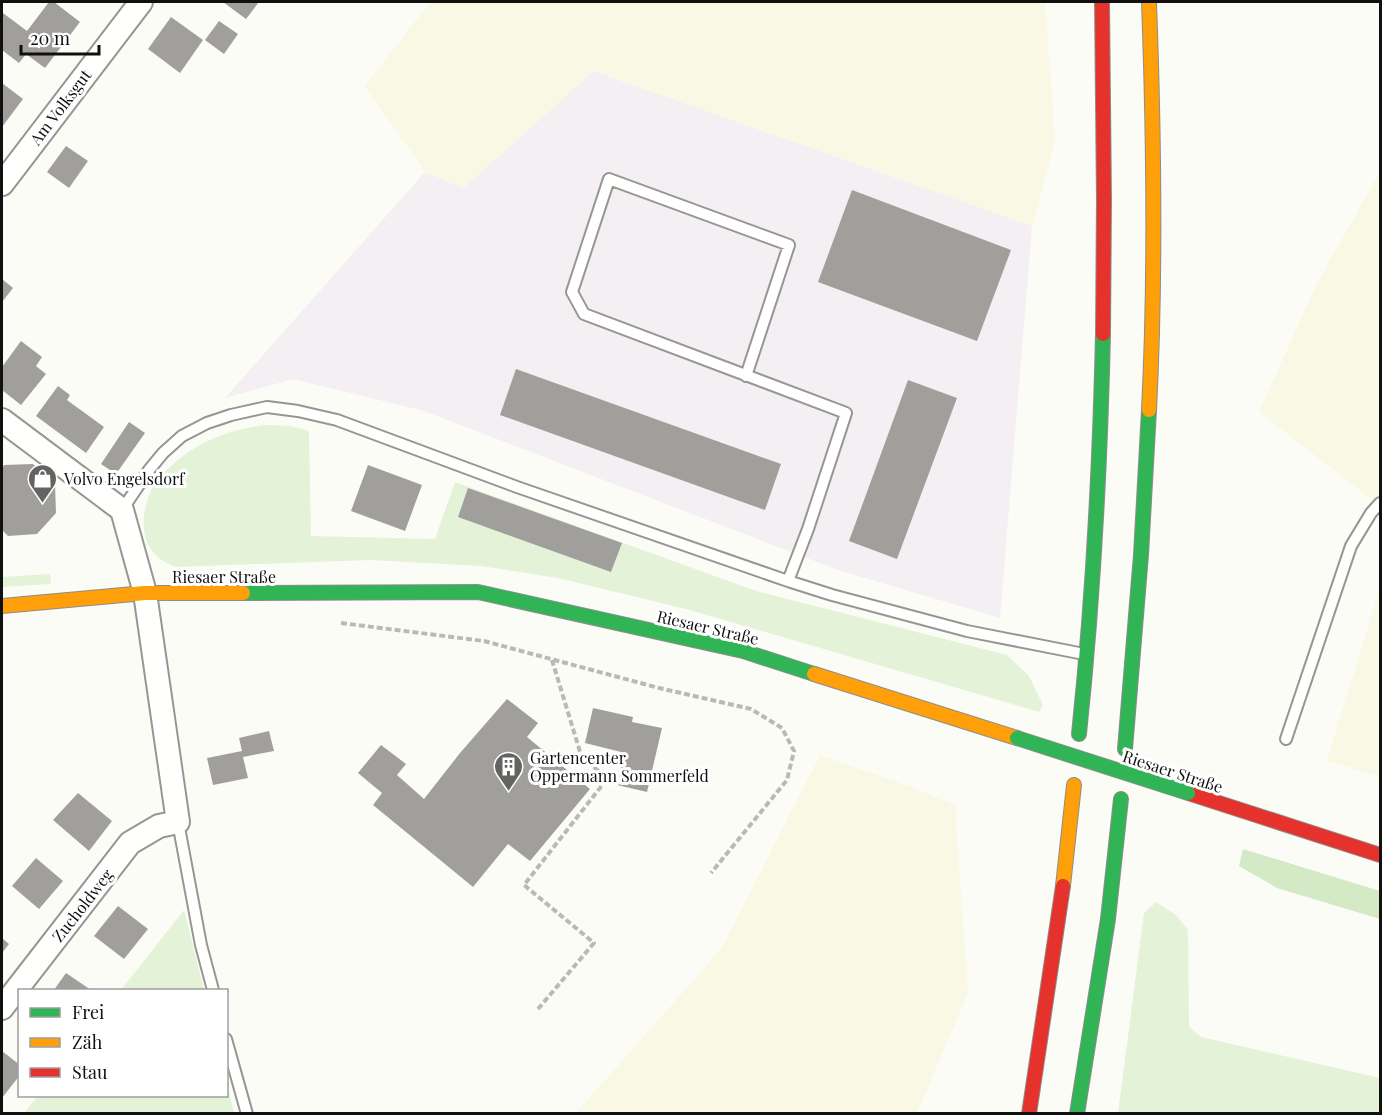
<svg xmlns="http://www.w3.org/2000/svg" width="1382" height="1115" viewBox="0 0 1382 1115" font-family="'Playfair Display',serif">
	<style>
		.industrial { fill: #f4eff2 }
		.farmland { fill: #f8f8e4 }
		.green { fill: #e4f2d7 }
		.forest { fill: #d4e9c6 }
		.building { fill: #a09f9c }
		.lines { fill: none; stroke-linecap: round; stroke-linejoin: round }
		.lane-casing { stroke: #969694; stroke-width: 14 }
		.street-casing { stroke: #969694; stroke-width: 26 }
		.fast-casing { stroke: #8d8d8b; stroke-width: 16 }
		.slow-casing { stroke: #8d8d8b; stroke-width: 16 }
		.jam-casing { stroke: #8d8d8b; stroke-width: 16 }
		.path { stroke: #b9b9b8; stroke-width: 4; stroke-dasharray: 6 3; stroke-linecap: butt }
		.lane { stroke: #fffffe; stroke-width: 10 }
		.street { stroke: #fffffe; stroke-width: 22 }
		.fast { stroke: #30b455; stroke-width: 14 }
		.slow { stroke: #ff9f0a; stroke-width: 14 }
		.jam { stroke: #e5322d; stroke-width: 14 }
		.fast-bridge-casing { stroke: #8d8d8b; stroke-width: 16; stroke-linecap: butt }
		.fast-bridge { stroke: #30b455; stroke-width: 14 }
		.labels { text-anchor: middle; dominant-baseline: central; stroke-width: 6; stroke-linejoin: round; paint-order: stroke }
		.street-label { font-size: 16px; fill: #101010; stroke: #fff }
		.poi-label { font-size: 16px; fill: #101010; stroke: #fff; text-anchor: start }
	</style>
	<rect width="100%" height="100%" fill="#fcfcf7"/>
	<path class="industrial" d="M594,71L1032,226L1000,618L838,570L424,411L293,379L225,398L425,172L463,188Z"/>
	<path class="farmland" d="M430,2H1045L1055,141L1032,226L594,71L463,188L425,172L365,86Z
		M1380,172V506L1259,412L1318,281Z
		M1380,588V777L1327,760Z
		M820,755L911,787L955,805L968,993L917,1113H576L722,948Z"/>
	<path class="green" d="M264,425L291,426L309,431L311,536L435,539L455,482L756,591L1007,655L1029,676L1043,705L1039,712L690,610L558,578L481,566L370,560L175,567C170,564 163,562 159,558C136,540 142,503 156,482C165,470 178,459 190,451C213,436 238,429 264,425Z
		M50,574L51,584L2,587V577Z
		M1156,902L1176,915L1188,930L1189,1027L1201,1037L1380,1078V1113H1118L1144,913Z
		M184,910L204,990H121Z
		M227,1083L234,1113H24L38,1096H226Z"/>
	<path class="forest" d="M1243,849L1380,891V919L1277,888L1239,866Z"/>
	<path class="building" d="M49,2H54L80,22L45,68L26,54L19,63L2,50V14L3,13L27,31Z
		M223,2H259L246,19Z
		M171,17L203,40L180,73L148,49Z
		M219,21L238,34L224,54L205,40Z
		M2,83L23,99L2,127Z
		M66,146L88,161L69,188L47,172Z
		M852,190L1011,250L977,341L818,282Z
		M2,279L13,288L2,302Z
		M21,341L42,357L36,366L46,374L21,405L2,390V367Z
		M516,369L781,464L765,510L500,415Z
		M908,380L957,398L897,559L849,541Z
		M58,386L70,395L67,400L104,427L86,453L36,416Z
		M129,422L145,433L116,474L101,464Z
		M33,464L55,484L56,513L37,534L8,536L2,530V469L4,465Z
		M368,465L422,485L405,531L351,511Z
		M468,488L622,543L611,572L458,517Z
		M507,699L538,723L527,737L590,789L530,861L508,844L473,887L373,805L382,793L358,773L381,745L406,764L397,775L424,799L460,753Z
		M593,708L633,717L632,722L662,728L647,792L617,785L625,753L585,743Z
		M269,731L274,751L243,757L248,778L213,785L207,758L242,751L239,738Z
		M78,793L112,821L89,851L53,820Z
		M36,858L63,881L39,909L12,886Z
		M118,906L148,929L124,959L94,936Z
		M2,938L9,944L2,953Z
		M66,973L91,990H54Z
		M2,1051L20,1065V1075L2,1098Z"/>
	<g class="lines">
		<defs>
			<path id="lane" d="M746,376L789,245L609,179L572,292L584,314L846,413L808,529L788,581
				M122,510L149,470L163,453L182,436L207,423L231,415L267,407L298,411L337,420L517,487L788,581L832,595L967,631L1084,654
				M1286,739L1351,546L1371,513L1380,503
				M178,822L201,945L213,990
				M226,1039L247,1114"/>
			<path id="street" d="M2,184L141,2
				M2,420L122,510L145,593L178,822L159,826L130,843L2,1008"/>
			<path id="fast" d="M243,593L478,592L743,651L814,674
				M1079,734C1093,601 1100,468 1103,334
				M1125,749L1141,555L1149,410
				M1077,1114L1108,919L1121,799"/>
			<path id="slow" d="M1149,2C1154,138 1156,274 1149,410
				M2,606L145,593H243
				M814,674L1017,738
				M1063,886L1074,785"/>
			<path id="jam" d="M1102,2L1104,200L1103,334
				M1188,793L1380,855
				M1029,1114L1063,886"/>
		</defs>
		<use href="#lane" class="lane-casing"/>
		<use href="#street" class="street-casing"/>
		<use href="#fast" class="fast-casing"/>
		<use href="#slow" class="slow-casing"/>
		<use href="#jam" class="jam-casing"/>
		<path class="path" d="M341,623L484,641L659,688L751,709L782,728L794,751L787,780L711,873
			M538,1009L594,943L524,885L607,779L581,755L552,660"/>
		<use href="#lane" class="lane"/>
		<use href="#street" class="street"/>
		<use href="#fast" class="fast"/>
		<use href="#slow" class="slow"/>
		<use href="#jam" class="jam"/>
		<defs>
			<path id="fast-bridge" d="M1017,738L1188,793"/>
		</defs>
		<use href="#fast-bridge" class="fast-bridge-casing"/>
		<use href="#fast-bridge" class="fast-bridge"/>
	</g>
	<defs>
		<symbol id="shop-pin" viewBox="-11 -11 22 30"><path d="M0 17L-7.5 6A9.5 9.5 0 1 1 7.5 6Z" fill="#636361" stroke="#fff"/><path d="M-5-2.5h2.3a2.7 3.5 0 0 1 5.4 0H5L5.5 6h-11ZM-1.5-2.5h3a1.5 2.3 0 0 0-3 0Z" fill="#fff"/></symbol>
		<symbol id="building-pin" viewBox="-11 -11 22 30"><path d="M0 17L-7.5 6A9.5 9.5 0 1 1 7.5 6Z" fill="#636361" stroke="#fff"/><path d="M-4-6H4V6H1V3H-1V6H-4ZM-2.5-4.3h1.7v1.8h-1.7ZM.8-4.3h1.7v1.8H.8ZM-2.5-1h1.7V.8h-1.7ZM.8-1h1.7V.8H.8Z" fill="#fff"/></symbol>
	</defs>
	<g fill-rule="evenodd">
		<use href="#shop-pin" x="26" y="462" width="33" height="45"/>
		<use href="#building-pin" x="492" y="750" width="33" height="45"/>
	</g>
	<g class="labels">
		<g class="street-label">
			<text transform="translate(60 107) rotate(-53)">Am Volksgut</text>
			<text x="224" y="576">Riesaer Straße</text>
			<text transform="translate(708 627) rotate(13)">Riesaer Straße</text>
			<text transform="translate(1173 771) rotate(18)">Riesaer Straße</text>
			<text transform="translate(82 905) rotate(-52)">Zucholdweg</text>
		</g>
		<g class="poi-label">
			<text x="64" y="478">Volvo Engelsdorf</text>
			<text x="530" y="757">Gartencenter<tspan x="530" dy="18">Oppermann Sommerfeld</tspan></text>
		</g>
	</g>
	<rect width="1382" height="1115" fill="none" stroke="#101010" stroke-width="6"/>
	<rect x="18" y="989" width="210" height="108" fill="#ffffff" stroke="#9f9f9f" stroke-width="1.5"/>
	<rect x="30" y="1008" width="30" height="9" fill="#30b455" stroke="#9f9f9f" stroke-width="1.5"/>
	<text x="72" y="1019" font-size="18" fill="#101010">Frei</text>
	<rect x="30" y="1038" width="30" height="9" fill="#ff9f0a" stroke="#9f9f9f" stroke-width="1.5"/>
	<text x="72" y="1049" font-size="18" fill="#101010">Zäh</text>
	<rect x="30" y="1068" width="30" height="9" fill="#e5322d" stroke="#9f9f9f" stroke-width="1.5"/>
	<text x="72" y="1079" font-size="18" fill="#101010">Stau</text>
	<path d="M21 45v9h78v-9" fill="none" stroke="#101010" stroke-width="3"/>
	<text x="30" y="45" font-size="18" fill="#101010" stroke="#ffffff" stroke-width="4.5" paint-order="stroke">20 m</text>
</svg>
